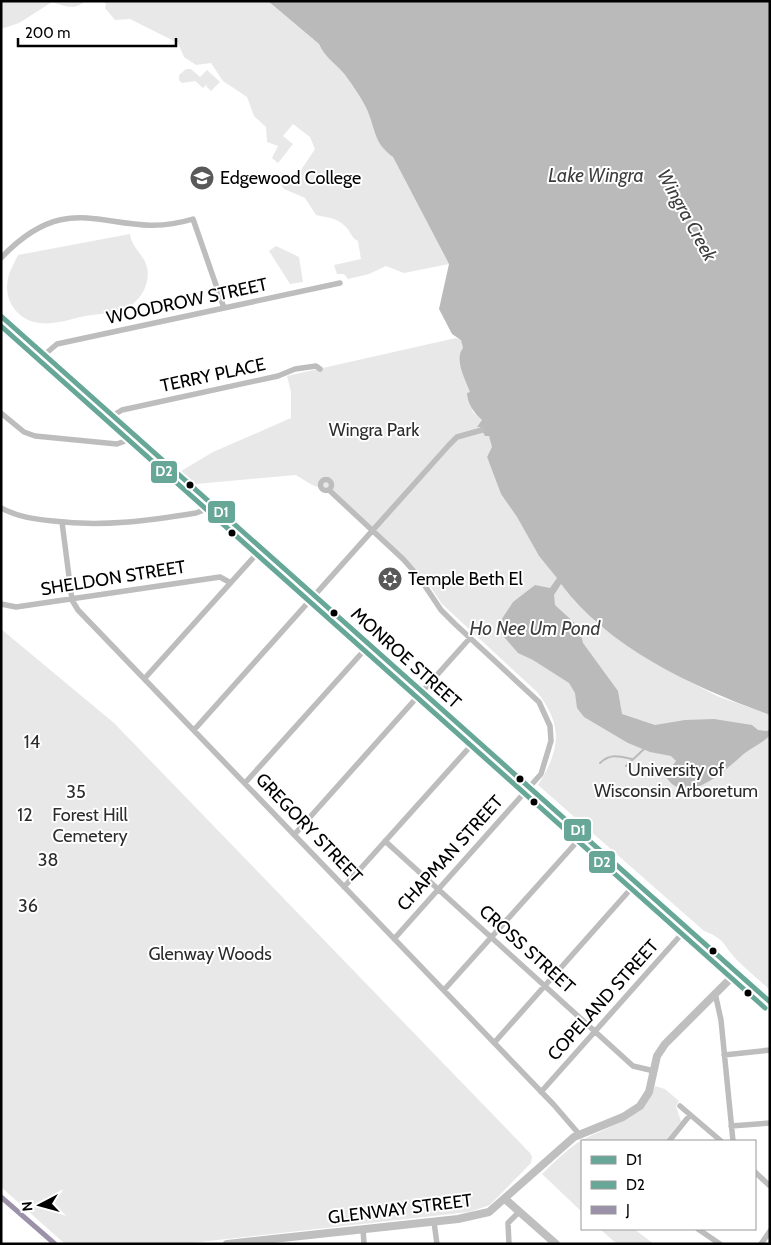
<svg xmlns="http://www.w3.org/2000/svg" width="771" height="1245" viewBox="0 0 771 1245" font-family="Cabin,sans-serif">
	<style>
		.green { fill: #e8e8e8 }
		.water { fill: #bababa }
		.lines { fill: none; stroke-linecap: round; stroke-linejoin: round }
		.stream { stroke: #bababa; stroke-width: 2 }
		.street { stroke: #bdbdbd; stroke-width: 5.5 }
		.secondary { stroke: #bfbfbf; stroke-width: 8 }
		.bus-1-casing { stroke: #fff; stroke-width: 9 }
		.bus-2-casing { stroke: #fff; stroke-width: 9 }
		.bus-3-casing { stroke: #fff; stroke-width: 9 }
		.bus-1 { stroke: #67a797; stroke-width: 5 }
		.bus-2 { stroke: #67a797; stroke-width: 5 }
		.bus-3 { stroke: #9b92aa; stroke-width: 5 }
		.bus-dot { fill: #000; stroke: #fff; stroke-width: 2 }
		.labels { text-anchor: middle; dominant-baseline: central; stroke-width: 4; stroke-linejoin: round; paint-order: stroke }
		.poi-label { font-size: 18px; fill: #000; stroke: #fff; text-anchor: start }
		.street-label { font-size: 18px; fill: #000; stroke: #fff }
		.park-label { font-size: 18px; fill: #2c2c2c; stroke: #fff }
		.water-label { font-size: 19px; font-style: italic; fill: #3d3d3d; stroke: #fff }
		.line-badge { stroke: #fff; stroke-width: 2 }
		.badge-label { font-size: 14px; text-anchor: middle; font-weight: bold; fill: #fff }
	</style>
	<rect width="100%" height="100%" fill="#fff"/>
	<path class="green" d="M1,1H85C74,11 65,6 52,2L19,23L1,29Z
		M103,1H268L319,44C325,59 340,66 348,79C355,89 363,100 368,112C376,132 374,143 393,157L449,264L404,273L386,266L369,274L348,279L344,274H337L334,265L361,259L358,241C350,237 351,231 345,226C335,217 328,218 316,215L305,198L284,189L281,185L285,180L280,172L290,177L297,176L315,149L310,137L293,124L283,136L293,144L278,163L272,158L278,146L267,142L266,127L254,116L247,97L223,81L211,63L196,65L184,57L178,43L130,19L115,20L105,8L106,4Z
		M186,69H191L200,77L207,70L220,82L211,91L206,86L209,82L203,88L195,81L182,83L179,80V75Z
		M130,234C132,252 152,257 147,281C145,291 139,300 130,306C117,313 99,314 85,316C71,319 54,325 40,323C18,321 3,300 8,279C9,271 15,262 18,255Z
		M276,246L299,257L303,282L290,284L269,251Z
		M456,338L461,339L463,348L460,362L470,392L467,397L473,412L482,420L480,427L489,436L493,447L487,457L501,494L517,517L539,556L598,625L677,675L717,696L770,715V990C759,980 747,970 737,960C723,946 726,939 704,931L538,785C560,750 564,726 537,692L442,604L423,576L336,493L312,485L296,475L196,484L181,471L213,452L291,418V392L287,376Z
		M1,629L114,723L530,1153L532,1157L531,1163L490,1205L469,1212L182,1244H65L1,1187Z
		M655,1086L665,1089L679,1101L676,1106L681,1121L665,1141H582V1212L542,1174C553,1163 565,1152 577,1143C606,1125 642,1123 655,1086Z
		M600,1229H634L654,1244H617Z"/>
	<path class="water" d="M268,1H770V715C696,688 609,649 561,584L554,595L555,605L579,627L583,643L618,691L622,714L655,725L685,720L714,719L752,725L758,730L767,731L770,729V735C763,743 753,747 745,753C727,768 685,811 665,775L676,761L671,756L650,752L628,743L584,717L577,708L575,693L569,683L533,660L518,653L498,630V625L513,602L535,585L550,588L557,578L539,556L517,517L501,494L487,457L492,447L489,436H485L480,427H477L482,420C474,413 467,403 467,393L470,392C465,379 454,359 463,348L461,340L452,334L439,309L449,264L393,157C374,143 376,132 368,112C363,100 355,89 348,79C340,66 325,59 319,44Z"/>
	<g class="lines">
		<path class="stream" d="M600,763C610,753 619,756 632,759
			M626,766L644,749"/>
		<path class="street" d="M1,258C75,180 113,244 193,219L224,308
			M44,355L57,344L340,283
			M1,413L24,432L35,436L117,444L125,441L132,434
			M112,416L122,410L278,376L295,369L316,366L320,369
			M320.5 485a5.5 5.5 0 1 1 11 0a5.5 5.5 0 1 1-11 0Z
			M329,490L403,559L419,577L441,610L455,624L539,702L550,726L551,741L541,774L394,939
			M1,508C18,517 34,519 53,521C102,527 147,521 196,513L204,510L210,503
			M62,522L72,600L78,610L554,1105L579,1134
			M1,604L16,607L220,577L229,582
			M145,678L261,549
			M194,730L449,445L457,437L482,430
			M245,783L369,645
			M294,835L470,638
			M385,841L633,1066L654,1071
			M344,887L476,740
			M444,990L583,835
			M715,993L721,1020L733,1141
			M494,1043L636,883
			M724,1055L770,1050
			M541,1092L687,928
			M680,1106L721,1141
			M731,1126L770,1123
			M669,1141L690,1115
			M755,1172L770,1186
			M434,1222L437,1244
			M363,1229L364,1244
			M698,1229L720,1244
			M509,1244L508,1223L519,1212
			M761,1244L770,1231"/>
		<path class="secondary" d="M1,316L770,1002
			M1,1197L55,1244
			M505,1199L556,1244
			M227,1244L458,1219L489,1212L574,1137L623,1117L640,1106L649,1092L657,1056L665,1044L737,972"/>
		<defs>
			<path id="bus-1" d="M1,316L770,1002"/>
			<path id="bus-2" d="M1,326L765,1008"/>
			<path id="bus-3" d="M1,1197L55,1244"/>
		</defs>
		<use href="#bus-1" class="bus-1-casing"/>
		<use href="#bus-2" class="bus-2-casing"/>
		<use href="#bus-3" class="bus-3-casing"/>
		<use href="#bus-1" class="bus-1"/>
		<use href="#bus-2" class="bus-2"/>
		<use href="#bus-3" class="bus-3"/>
	</g>
	<defs>
		<symbol id="university-disc" viewBox="-11 -11 22 22"><circle r="9.5" fill="#595959" stroke="#fff"/><path d="M0-5L7-2L0 1L-7-2ZM-4 1L0 2.5L4 1V4Q0 6-4 4Z" fill="#fff"/></symbol>
		<symbol id="synagogue-disc" viewBox="-11 -11 22 22"><circle r="9.5" fill="#595959" stroke="#fff"/><path d="M0-6.5L5.6 3.2H-5.6ZM0 6.5L5.6-3.2H-5.6Z" fill="#fff"/></symbol>
	</defs>
	<g fill-rule="evenodd">
		<use href="#university-disc" x="188" y="164" width="28" height="28"/>
		<use href="#synagogue-disc" x="376" y="565" width="28" height="28"/>
	</g>
	<g class="bus-dot">
		<circle cx="190" cy="485" r="4.5"/>
		<circle cx="232" cy="533" r="4.5"/>
		<circle cx="334" cy="613" r="4.5"/>
		<circle cx="520" cy="779" r="4.5"/>
		<circle cx="534" cy="802" r="4.5"/>
		<circle cx="713" cy="951" r="4.5"/>
		<circle cx="748" cy="993" r="4.5"/>
	</g>
	<g class="labels">
		<g class="poi-label">
			<text x="220" y="178">Edgewood College</text>
			<text x="408" y="579">Temple Beth El</text>
		</g>
		<g class="street-label">
			<text transform="translate(187 301) rotate(-12)">WOODROW STREET</text>
			<text transform="translate(213 375) rotate(-12)">TERRY PLACE</text>
			<text transform="translate(113 578) rotate(-9)">SHELDON STREET</text>
			<text transform="translate(406 658) rotate(42)">MONROE STREET</text>
			<text transform="translate(309 828) rotate(46)">GREGORY STREET</text>
			<text transform="translate(450 853) rotate(-48)">CHAPMAN STREET</text>
			<text transform="translate(527 949) rotate(42)">CROSS STREET</text>
			<text transform="translate(603 1000) rotate(-48)">COPELAND STREET</text>
			<text transform="translate(400 1209) rotate(-7)">GLENWAY STREET</text>
		</g>
		<g class="park-label">
			<text x="374" y="430">Wingra Park</text>
			<text x="32" y="742">14</text>
			<text x="676" y="770">University of<tspan x="676" dy="21">Wisconsin Arboretum</tspan></text>
			<text x="76" y="792">35</text>
			<text x="25" y="815">12</text>
			<text x="90" y="815">Forest Hill<tspan x="90" dy="21">Cemetery</tspan></text>
			<text x="48" y="860">38</text>
			<text x="28" y="906">36</text>
			<text x="210" y="954">Glenway Woods</text>
		</g>
		<g class="water-label">
			<text x="596" y="175">Lake Wingra</text>
			<text transform="translate(687 215) rotate(61)">Wingra Creek</text>
			<text x="535" y="628">Ho Nee Um Pond</text>
		</g>
	</g>
	<g class="line-badge">
		<rect x="150" y="460" width="28" height="24" rx="5" fill="#67a797"/>
		<rect x="207" y="500" width="29" height="24" rx="5" fill="#67a797"/>
		<rect x="563" y="818" width="29" height="24" rx="5" fill="#67a797"/>
		<rect x="588" y="850" width="28" height="24" rx="5" fill="#67a797"/>
	</g>
	<g class="badge-label">
		<text x="164" y="476">D2</text>
		<text x="221" y="517">D1</text>
		<text x="578" y="835">D1</text>
		<text x="602" y="867">D2</text>
	</g>
	<rect width="771" height="1245" fill="none" stroke="#000000" stroke-width="5"/>
	<rect x="581" y="1140" width="175" height="90" fill="#ffffff" stroke="#999999"/>
	<rect x="591" y="1156" width="25" height="8" fill="#67a797" stroke="#999999"/>
	<text x="626" y="1165" font-size="15" fill="#000000">D1</text>
	<rect x="591" y="1181" width="25" height="8" fill="#67a797" stroke="#999999"/>
	<text x="626" y="1190" font-size="15" fill="#000000">D2</text>
	<rect x="591" y="1206" width="25" height="8" fill="#9b92aa" stroke="#999999"/>
	<text x="626" y="1215" font-size="15" fill="#000000">J</text>
	<g transform="translate(40 1205) rotate(264)" stroke="#ffffff" stroke-width="4" paint-order="stroke">
	<path d="M0-4L9 19L0 12L-9 19Z" fill="#000000"/>
	<text y="-8" font-size="14" font-weight="bold" text-anchor="middle" fill="#000000">N</text>
	</g>
	<path d="M18 38v8h158v-8" fill="none" stroke="#000000" stroke-width="2.5"/>
	<text x="25" y="38" font-size="15" fill="#000000" stroke="#ffffff" stroke-width="4" paint-order="stroke">200 m</text>
</svg>
